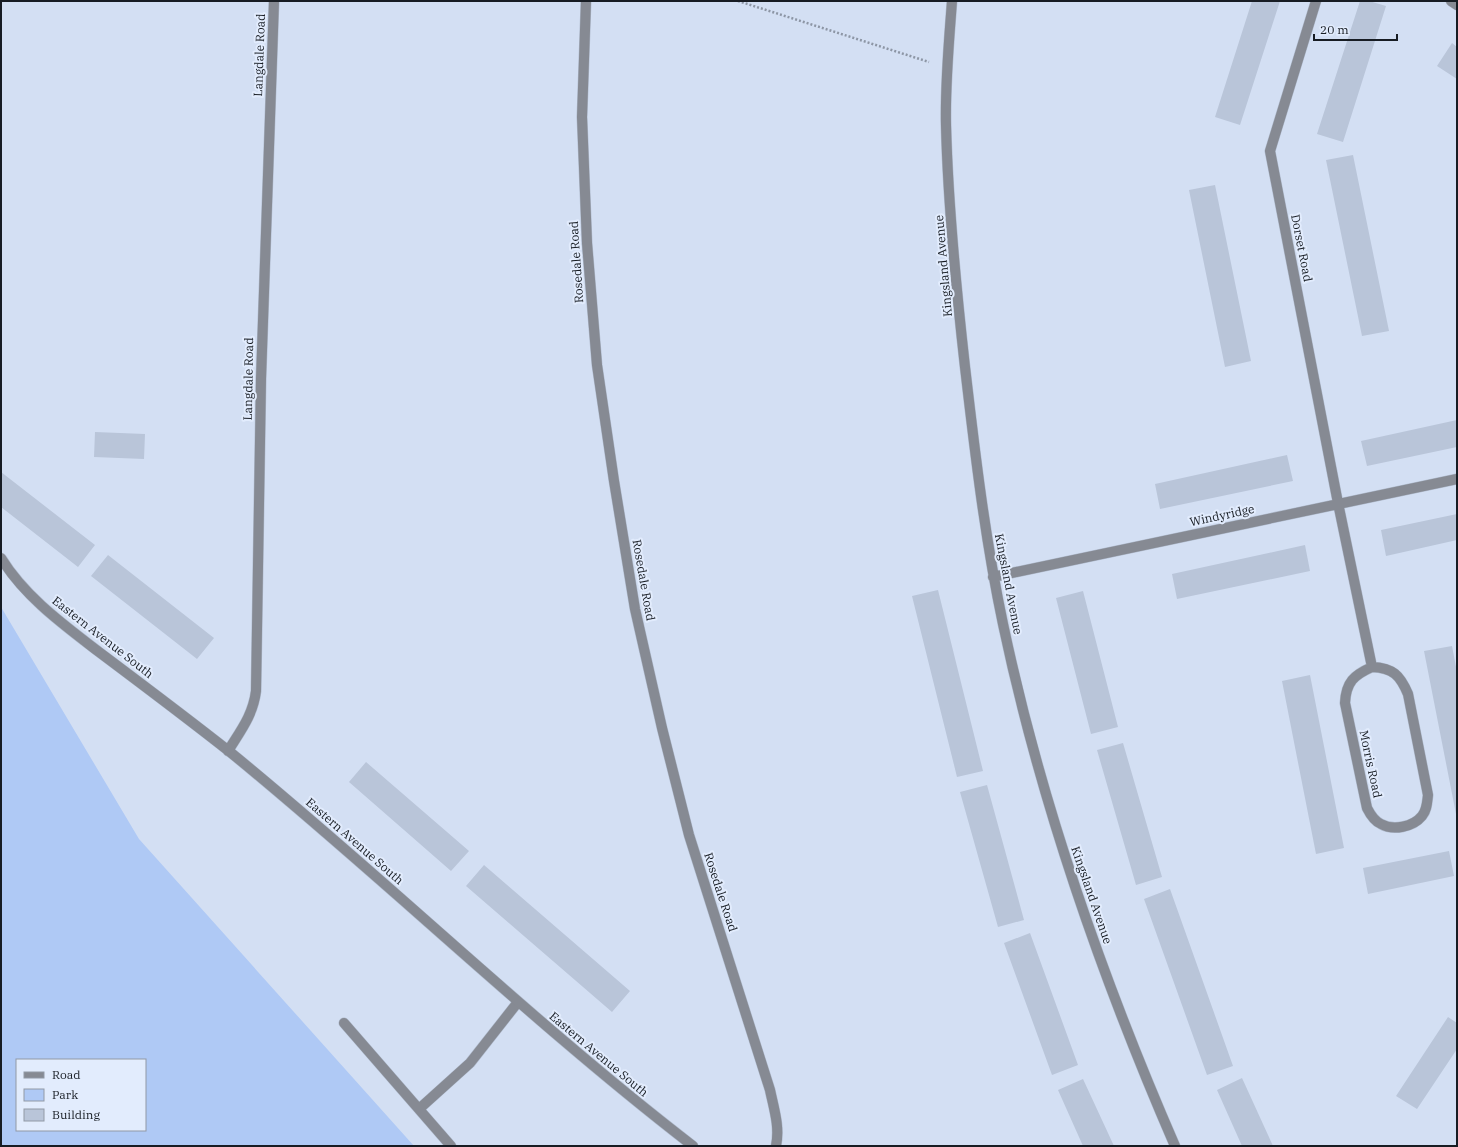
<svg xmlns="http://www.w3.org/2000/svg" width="1458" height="1147" viewBox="0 0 1458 1147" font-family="'IBM Plex Serif',serif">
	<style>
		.green { fill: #afc9f5; fill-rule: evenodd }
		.building { fill: #b9c5d9 }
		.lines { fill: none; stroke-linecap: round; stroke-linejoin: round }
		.lane-casing { stroke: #b1bcce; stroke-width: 11 }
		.street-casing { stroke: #b1bcce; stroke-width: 11 }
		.path { stroke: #8d96a5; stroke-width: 2.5; stroke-dasharray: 2 2; stroke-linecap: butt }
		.lane { stroke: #868a93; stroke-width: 10 }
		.street { stroke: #868a93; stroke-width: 10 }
		.labels { text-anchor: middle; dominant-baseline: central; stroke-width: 4; stroke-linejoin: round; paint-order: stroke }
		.street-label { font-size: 12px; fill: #171c23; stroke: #e2ecfd }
	</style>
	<rect width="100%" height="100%" fill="#d3dff3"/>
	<path class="green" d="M1,607L139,839L414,1146H1ZM17,1060H145V1130H17Z"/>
	<path class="building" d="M1252,1H1280L1240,125L1215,117Z
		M1360,1H1369L1386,6L1343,142L1317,134Z
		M1452,43L1457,47V79L1437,66Z
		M1353,155L1389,331L1362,336L1326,160Z
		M1215,185L1251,361L1225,367L1189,190Z
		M1457,420V447L1367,466L1361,441Z
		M95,432L145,434L144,459L94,457Z
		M1287,455L1293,481L1160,509L1155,484Z
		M1,472L95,545L78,567L1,507Z
		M1457,514V540L1386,556L1381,530Z
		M1305,545L1310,571L1177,599L1172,574Z
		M108,555L214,638L197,659L91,576Z
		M938,590L983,771L957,777L912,596Z
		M1083,591L1118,727L1091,734L1056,598Z
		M1452,646L1457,672L1456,814L1424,651Z
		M1310,675L1344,848L1316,854L1282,681Z
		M1123,743L1162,877L1136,885L1097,750Z
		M366,762L469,851L451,871L349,782Z
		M987,785L1024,920L998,927L960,792Z
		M1449,851L1454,876L1368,894L1363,868Z
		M484,865L630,991L612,1012L466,886Z
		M1170,889L1233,1066L1207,1075L1144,899Z
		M1030,933L1078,1065L1052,1075L1004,943Z
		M1448,1017L1457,1023V1049L1417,1109L1396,1096Z
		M1242,1078L1273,1146H1242L1217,1090Z
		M1083,1079L1114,1146H1083L1058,1090Z"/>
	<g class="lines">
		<defs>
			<path id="lane" d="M344,1023L451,1146
				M419,1109L470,1063L518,1002"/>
			<path id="street" d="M586,1L582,117L587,243L597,365L614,481L635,609L662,728L689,835L770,1090C774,1109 780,1127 776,1146
				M952,1C949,42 945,84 946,125C948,206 956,287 965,367C975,453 985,539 1003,624C1041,804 1102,978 1175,1146
				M1316,1L1270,151L1338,503L1372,667C1393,668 1400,675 1408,694L1428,795C1427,803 1427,810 1422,816C1413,827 1393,831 1381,824C1374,821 1370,814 1367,808L1345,703C1346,682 1354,675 1372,667
				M1451,1L1457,5
				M1,558C25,597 64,625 99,652C143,685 187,718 230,752C387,880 532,1022 693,1146
				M993,577L1457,479
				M228,751C241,730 253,715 256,691L261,379L274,1"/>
		</defs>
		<use href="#lane" class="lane-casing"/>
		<use href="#street" class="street-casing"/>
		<path class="path" d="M738,1L929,62"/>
		<use href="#lane" class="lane"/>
		<use href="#street" class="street"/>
	</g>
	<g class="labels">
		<g class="street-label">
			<text transform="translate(259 55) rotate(-88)">Langdale Road</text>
			<text transform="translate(1302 248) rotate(79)">Dorset Road</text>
			<text transform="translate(576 262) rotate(-94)">Rosedale Road</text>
			<text transform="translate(943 266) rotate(-95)">Kingsland Avenue</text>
			<text transform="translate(248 379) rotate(-89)">Langdale Road</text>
			<text transform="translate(1222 515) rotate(-12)">Windyridge</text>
			<text transform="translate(644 580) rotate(80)">Rosedale Road</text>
			<text transform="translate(1009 584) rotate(79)">Kingsland Avenue</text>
			<text transform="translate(103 637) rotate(38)">Eastern Avenue South</text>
			<text transform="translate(1371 764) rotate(78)">Morris Road</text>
			<text transform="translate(355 841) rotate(41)">Eastern Avenue South</text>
			<text transform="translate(721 892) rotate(72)">Rosedale Road</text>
			<text transform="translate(1092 895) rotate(71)">Kingsland Avenue</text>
			<text transform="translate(599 1054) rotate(40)">Eastern Avenue South</text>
		</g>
	</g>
	<rect width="1458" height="1147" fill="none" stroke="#171c23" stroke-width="4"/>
	<rect x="16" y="1059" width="130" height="72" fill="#e2ecfd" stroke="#9199a6"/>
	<rect x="24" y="1072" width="20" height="6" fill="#868a93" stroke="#9199a6"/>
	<text x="52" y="1079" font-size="12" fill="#171c23">Road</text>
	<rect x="24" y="1089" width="20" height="12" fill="#afc9f5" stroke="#9199a6"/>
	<text x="52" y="1099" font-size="12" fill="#171c23">Park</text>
	<rect x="24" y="1109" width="20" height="12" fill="#b9c5d9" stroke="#9199a6"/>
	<text x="52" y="1119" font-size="12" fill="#171c23">Building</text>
	<path d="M1314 34v6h83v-6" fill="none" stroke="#171c23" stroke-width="2"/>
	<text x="1320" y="34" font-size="12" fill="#171c23" stroke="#e2ecfd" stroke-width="3" paint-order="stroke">20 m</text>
</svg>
